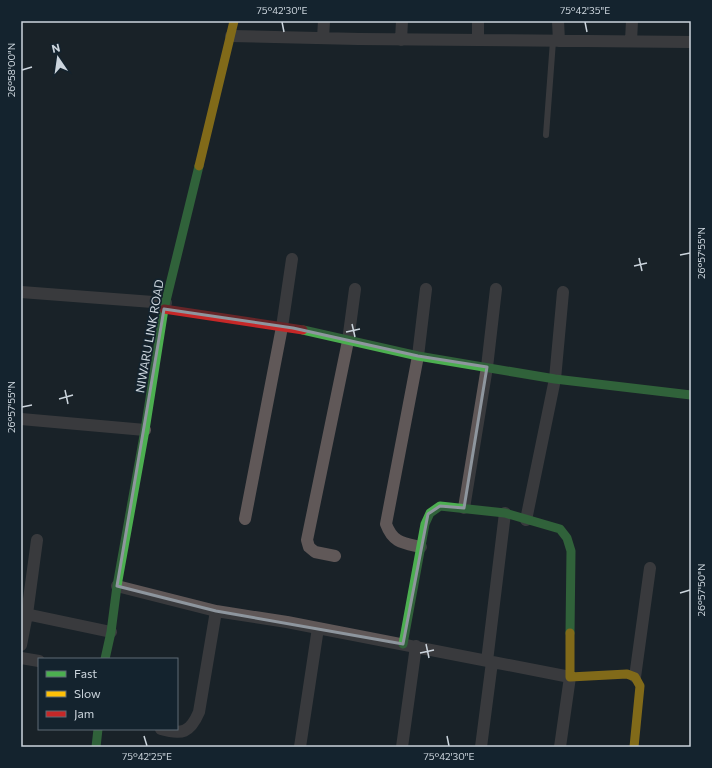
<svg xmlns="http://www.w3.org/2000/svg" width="712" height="768" viewBox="0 0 712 768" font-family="Commissioner,sans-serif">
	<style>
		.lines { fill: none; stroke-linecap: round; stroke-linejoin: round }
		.lane { stroke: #605858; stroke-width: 6 }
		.street { stroke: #605858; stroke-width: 12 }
		.fast { stroke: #4caf50; stroke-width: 9 }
		.slow { stroke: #ffc107; stroke-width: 9 }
		.jam { stroke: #c62828; stroke-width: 9 }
		.marked { fill: none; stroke: #8e969e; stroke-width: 3; stroke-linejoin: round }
		.ticks { fill: none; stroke: #ccd5dd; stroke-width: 1.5 }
		.labels { text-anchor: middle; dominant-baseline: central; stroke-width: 3.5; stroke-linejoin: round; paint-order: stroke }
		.street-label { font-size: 12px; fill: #ccd5dd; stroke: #14232e }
		.neatline { fill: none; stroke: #ccd5dd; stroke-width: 1.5 }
		.ticks-label { font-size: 10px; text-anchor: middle; fill: #ccd5dd }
	</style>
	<rect width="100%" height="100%" fill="#1a2228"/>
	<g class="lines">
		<path class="lane" d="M546,135L553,41"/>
		<path class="street" d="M558,21L559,41
			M231,36L359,39L691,42
			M323,38L324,21
			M401,40L402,21
			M478,40V21
			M631,41L632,21
			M21,292L166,303
			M21,419L145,430
			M464,508L487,367L496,289
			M245,519L282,327L292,259
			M526,520L555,379L563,292
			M421,547C403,543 393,543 386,524L418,356L426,289
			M335,556L315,552L309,547L307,540L348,341L355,289
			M117,586L216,611L287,622L570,677L560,747
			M21,613L111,632
			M21,645L27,614L37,540
			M21,658L39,661
			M487,661L505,513
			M635,677L650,568
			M161,729C182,735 190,733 199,712L216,611
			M300,747L318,628
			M402,747L416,646
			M481,747L492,662"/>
		<path class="fast" d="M303,330L418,356L555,379L691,395
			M403,644L425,524L430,513L440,506L505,513L560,529L567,538L571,551L570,633
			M105,659L111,632L117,586L145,430L164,309L199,166
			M96,747L98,729"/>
		<path class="slow" d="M199,166L234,21
			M570,633V677L627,674L635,677L640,686L634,747"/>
		<path class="jam" d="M164,309L303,330"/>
	</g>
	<path d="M0 0H712V768H0ZM164,309L293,328L418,356L487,367L464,508L440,506L428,514L403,644L216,611L117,586Z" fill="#1a2228" fill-opacity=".55" fill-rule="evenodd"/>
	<path class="marked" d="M164,309L293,328L418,356L487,367L464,508L440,506L428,514L403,644L216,611L117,586Z"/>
	<path class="ticks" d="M282,22L284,32M585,22L587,32M22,70L32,67M680,255L690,253M639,258L642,271M634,266L647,263M352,324L355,337M346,332L360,329M65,390L68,404M59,399L73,395M22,407L32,405M680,593L690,590M426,644L429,658M420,653L434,650M144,736L147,746M447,736L449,746"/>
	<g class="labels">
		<g class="street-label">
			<text transform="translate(149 336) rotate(-80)">NIWARU LINK ROAD</text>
		</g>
	</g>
	<rect width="712" height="768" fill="none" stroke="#14232e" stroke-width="44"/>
	<rect x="38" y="658" width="140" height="72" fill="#14232e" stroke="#5e6a74"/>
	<rect x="46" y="671" width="20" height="6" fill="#4caf50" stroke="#5e6a74"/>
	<text x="74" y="678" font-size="12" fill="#ccd5dd">Fast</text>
	<rect x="46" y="691" width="20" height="6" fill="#ffc107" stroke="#5e6a74"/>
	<text x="74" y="698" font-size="12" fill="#ccd5dd">Slow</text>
	<rect x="46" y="711" width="20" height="6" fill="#c62828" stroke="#5e6a74"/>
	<text x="74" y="718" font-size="12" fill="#ccd5dd">Jam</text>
	<g transform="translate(58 58) rotate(347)" stroke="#14232e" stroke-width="3" paint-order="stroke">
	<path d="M0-3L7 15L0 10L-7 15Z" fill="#ccd5dd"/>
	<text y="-6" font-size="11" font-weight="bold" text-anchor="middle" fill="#ccd5dd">N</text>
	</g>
	<rect x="22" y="22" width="668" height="724" class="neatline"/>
	<g class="ticks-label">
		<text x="282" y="14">75°42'30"E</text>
		<text x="585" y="14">75°42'35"E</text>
		<text transform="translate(11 70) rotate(-90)" y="4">26°58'00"N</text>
		<text transform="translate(701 253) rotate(-90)" y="4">26°57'55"N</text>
		<text transform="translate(11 407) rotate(-90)" y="4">26°57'55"N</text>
		<text transform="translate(701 590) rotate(-90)" y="4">26°57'50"N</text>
		<text x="147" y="760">75°42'25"E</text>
		<text x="449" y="760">75°42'30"E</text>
	</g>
</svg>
